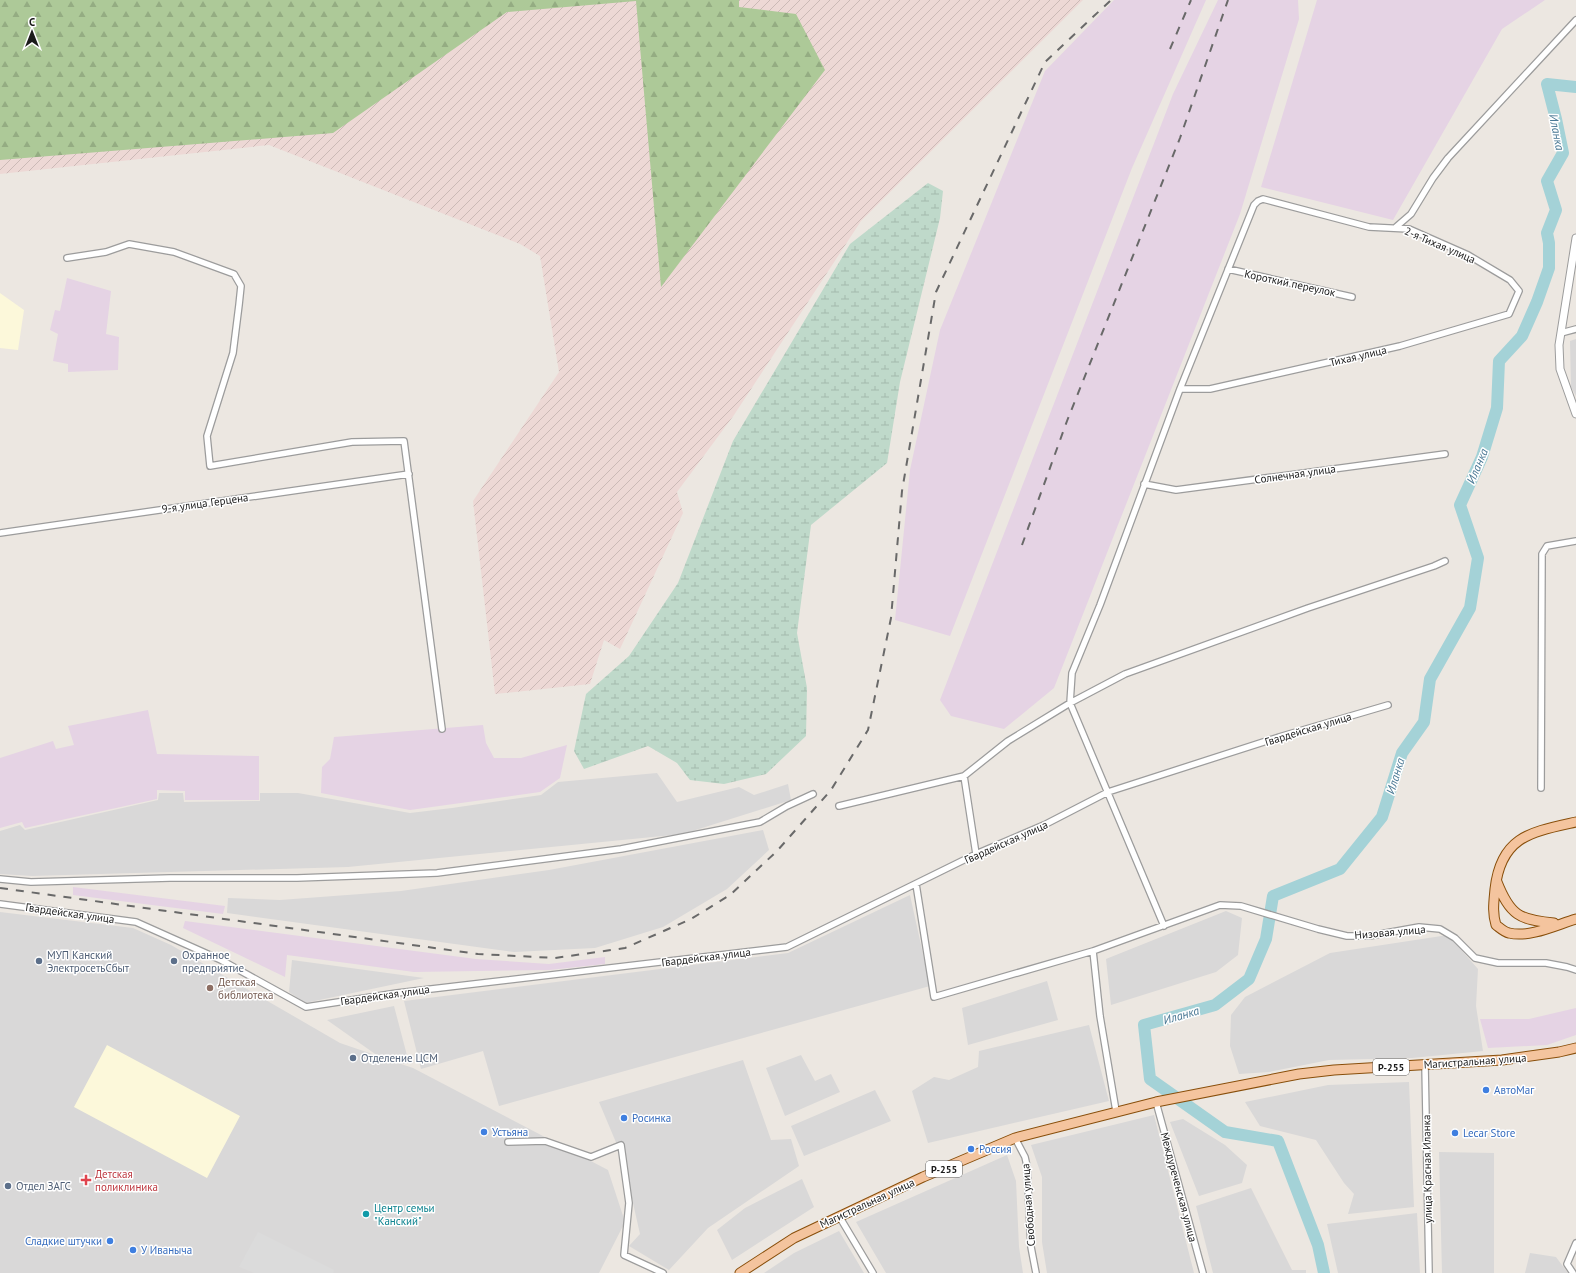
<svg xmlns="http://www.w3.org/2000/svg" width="1576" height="1273" viewBox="0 0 1576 1273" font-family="'PT Sans',sans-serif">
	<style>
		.residential { fill: #d9d8d8 }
		.industrial { fill: #e5d3e4 }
		.education { fill: #fcf8da }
		.military { fill: url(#military-furrows) }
		.forest { fill: url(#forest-firs) }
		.wetland { fill: url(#wetland-marsh) }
		.parking { fill: #dbdbdb }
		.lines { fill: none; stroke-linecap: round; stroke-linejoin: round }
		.river { stroke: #a4d2d7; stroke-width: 12 }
		.minor-casing { stroke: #9c9c9c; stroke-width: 8 }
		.tertiary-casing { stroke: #9c9c9c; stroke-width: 9 }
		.primary-casing { stroke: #884e0a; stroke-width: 11 }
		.minor { stroke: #fff; stroke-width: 5.5 }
		.tertiary { stroke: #fff; stroke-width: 7 }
		.primary { stroke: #f4c49e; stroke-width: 9 }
		.rail { stroke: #696969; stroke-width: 2; stroke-dasharray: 8 8; stroke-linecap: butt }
		.service-dot { fill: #5c6f8a; stroke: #fff; stroke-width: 1.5 }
		.education-dot { fill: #8d6e63; stroke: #fff; stroke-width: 1.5 }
		.shop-dot { fill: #3f7fe0; stroke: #fff; stroke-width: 1.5 }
		.health-dot { fill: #e0444e; stroke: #fff; stroke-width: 1.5 }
		.culture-dot { fill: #0f9aa8; stroke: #fff; stroke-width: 1.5 }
		.labels { text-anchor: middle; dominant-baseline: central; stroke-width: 3; stroke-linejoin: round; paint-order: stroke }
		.shield { fill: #fff; stroke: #5f5f5f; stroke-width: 1 }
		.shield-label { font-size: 10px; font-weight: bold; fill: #1b1b1b }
		.street-label { font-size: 11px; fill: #1b1b1b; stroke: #fff }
		.service-label { font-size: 11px; fill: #4e5e75; stroke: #fff; text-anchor: start }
		.education-label { font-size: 11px; fill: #785e54; stroke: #fff; text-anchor: start }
		.shop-label { font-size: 11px; fill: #366cbe; stroke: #fff; text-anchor: start }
		.health-label { font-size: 11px; fill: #be3a42; stroke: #fff; text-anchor: start }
		.culture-label { font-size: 11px; fill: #0d838f; stroke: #fff; text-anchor: start }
		.water-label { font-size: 12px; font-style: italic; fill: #497894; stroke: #fff }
	</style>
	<defs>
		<pattern id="military-furrows" width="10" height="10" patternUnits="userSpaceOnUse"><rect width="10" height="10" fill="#edd8d5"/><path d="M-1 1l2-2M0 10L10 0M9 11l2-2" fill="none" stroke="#cbb9b6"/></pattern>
		<pattern id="forest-firs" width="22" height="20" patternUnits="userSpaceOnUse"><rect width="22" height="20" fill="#adc998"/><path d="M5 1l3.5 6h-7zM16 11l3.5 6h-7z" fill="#94ac82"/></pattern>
		<pattern id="wetland-marsh" width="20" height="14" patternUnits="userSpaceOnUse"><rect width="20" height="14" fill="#bfd9ca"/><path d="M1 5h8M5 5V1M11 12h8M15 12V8" fill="none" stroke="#a4baad"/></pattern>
	</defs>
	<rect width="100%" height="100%" fill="#ece7e1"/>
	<path class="residential" d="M1576,339V396L1571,387L1570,341Z
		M657,773L677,802L739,787L754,795L788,784L791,800L683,834L348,867L32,876L0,874V831L20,825L25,830L158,800L159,793H183L184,802L260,801V793H298L410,813L452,808L541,795L558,782Z
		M763,830L769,850L727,889L663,927L595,948L514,952L227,913L228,898L280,900L401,891L549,870Z
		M910,895L930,986L499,1106L483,1051L421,1069L404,1001L788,953Z
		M1226,911L1242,918L1238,955L1216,972L1111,1005L1106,959Z
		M0,912L133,928L171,945L340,1043L378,1056L327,1020L394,1006L409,1063L401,1064L413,1068L608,1170L625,1222L599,1273H0Z
		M1448,935L1478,969L1476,1006L1483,1051L1412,1058L1329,1060L1269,1072L1239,1074L1230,1046L1231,1015L1245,997L1330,953Z
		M292,960L424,978L305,1003L289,992Z
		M1047,981L1058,1020L968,1045L962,1008Z
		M1089,1025L1109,1101L928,1143L912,1091L934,1077L949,1080L978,1067L979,1051Z
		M801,1055L815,1081L831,1074L840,1092L785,1116L766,1068Z
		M743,1060L771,1140L791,1139L799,1166L708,1228L669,1270L629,1246L640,1234L623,1159L599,1102Z
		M1409,1082L1414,1207L1348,1214L1354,1194L1344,1183L1316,1140L1260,1126L1245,1102L1328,1085Z
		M875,1090L891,1121L804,1156L791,1126Z
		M1154,1115L1194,1273H1047L1042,1242V1177L1031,1145Z
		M1183,1119L1225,1145L1247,1165L1242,1183L1199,1196L1170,1122Z
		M1439,1152L1494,1153V1273H1442Z
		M1007,1155L1016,1181L1019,1247L1023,1273H886L856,1222Z
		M802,1179L814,1207L732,1260L717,1230L745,1208Z
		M1251,1188L1292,1270H1306V1273H1213L1196,1206Z
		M1417,1213L1420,1273H1338L1327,1224Z
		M839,1231L864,1273H764L794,1253Z
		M1530,1253L1556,1257L1568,1273H1525Z"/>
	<path class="industrial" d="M1114,0H1206L1132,168L950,636L895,620L910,470L940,330L1045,71Z
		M1218,0H1298L1299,19L1240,214L1054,688L1004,729L951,716L940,700L1173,94Z
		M1317,0H1545L1502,29L1393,220L1261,187Z
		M67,278L111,291L106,334L119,337L118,370L68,372V364L53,361L58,334L50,330L55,310L60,311Z
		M148,710L157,754L259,756V800H185V791L157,790V799L25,828L22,822L0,828V758L53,741L56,749L74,745L68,726Z
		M483,725L486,743L494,758H521L567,745L560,778L540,792L410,810L321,793L322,767L330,759L334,737Z
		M73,887L225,906L223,914L73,895Z
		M185,921L476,959L549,964L605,957V964L549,970L414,972L287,955L285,977L183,928Z
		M1576,1008V1035L1547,1045L1488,1048L1480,1019H1529Z"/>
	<path class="education" d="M0,293L24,310L18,350L0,348Z
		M107,1045L240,1116L207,1178L74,1107Z"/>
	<path class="military" d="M0,0H1083L861,221L734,415L677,492L683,513L620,649L604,640L590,684L495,694L473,501L559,372L540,256L520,244L269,145L0,174Z"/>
	<path class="forest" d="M0,0H739V7L796,14L825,70L661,287L636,1L507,12L333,133L0,160Z"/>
	<path class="wetland" d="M928,183L943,191L940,218L900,382L887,463L811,525L797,633L807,688L806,736L766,774L724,784L690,780L677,763L648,746L584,769L574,751L586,694L629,656L678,583L733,441L850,244Z"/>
	<path class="parking" d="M258,1232L334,1270L333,1273H254L239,1267Z"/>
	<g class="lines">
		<path class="river" d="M1324,1273L1318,1245L1278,1141L1225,1132L1150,1079L1144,1025L1215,1005L1249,979L1266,939L1273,896L1340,869L1382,817L1402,753L1424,722L1430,679L1470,608L1478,558L1460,505L1482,457L1497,408L1499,361L1522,336L1537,302L1549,268V243L1547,233L1556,210L1547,181L1563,153L1556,119L1547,84L1576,87"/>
		<defs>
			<path id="minor" d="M1396,227L1411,214L1433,178L1448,158L1576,20
				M67,258L106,252L129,244L174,252L234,274L241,286L239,305L233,353L207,436L210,466L352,442L404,441L442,729
				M1228,269L1352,297
				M1561,333L1576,329
				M1144,484L1176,490L1445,454
				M0,533L409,474
				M964,776L976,854
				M1541,788L1542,554L1547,546L1576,541
				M839,806L964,776L1008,741L1070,703L1125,674L1308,608L1434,566L1445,561
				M0,879L31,882L170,878H297L437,873L621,849L760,822L787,806L813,794
				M916,884L934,997L1093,951
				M0,904L136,922L221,960L306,1007L397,993L787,947L976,854L1044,825L1108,792L1279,737L1388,705
				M1164,926L1070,703L1072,673L1100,605L1180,389L1254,205L1258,201L1263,199L1369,227L1409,229L1468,255L1510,280L1519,291L1509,314L1400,346L1210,389H1180
				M1425,1065L1429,1273
				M1156,1102L1203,1273
				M1116,1111L1100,1016L1093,951L1220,905L1241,906L1318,929L1347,936H1369L1419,927L1440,929L1455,938L1475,958L1498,963H1546L1567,967L1576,970
				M1015,1138L1025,1157L1027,1166L1031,1247L1036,1273
				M508,1142L545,1141L591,1157L621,1145L629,1203L624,1255L663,1273
				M839,1216L873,1273
				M1573,1273L1567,1264L1576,1243"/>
			<path id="tertiary" d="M1576,238L1559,345L1560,369L1576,414"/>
			<path id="primary" d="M1576,822C1531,832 1501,836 1495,889C1494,901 1492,912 1496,925C1499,927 1504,932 1509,933C1530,938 1556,925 1576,919
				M1497,882C1510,915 1519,920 1554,923
				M740,1273L794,1238L923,1177L1015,1138L1156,1102L1299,1074L1334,1070L1502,1060L1559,1052L1576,1048"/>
		</defs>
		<use href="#minor" class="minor-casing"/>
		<use href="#tertiary" class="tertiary-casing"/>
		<use href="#primary" class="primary-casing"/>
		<use href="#minor" class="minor"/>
		<use href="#tertiary" class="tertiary"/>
		<use href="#primary" class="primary"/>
		<path class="rail" d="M1170,49L1191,0
			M1022,545L1067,421L1180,138L1228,0
			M0,888L478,954L555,958L625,948L691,919L730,895L777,851L831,790L868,730L891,618L902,491L936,292L1045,62L1111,0"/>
	</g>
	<g class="service-dot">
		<circle cx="39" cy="961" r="4"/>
		<circle cx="174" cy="961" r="4"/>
		<circle cx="353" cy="1058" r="4"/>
		<circle cx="8" cy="1186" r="4"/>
	</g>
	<circle class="education-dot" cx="210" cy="988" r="4"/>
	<g class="shop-dot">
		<circle cx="1486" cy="1090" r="4"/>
		<circle cx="624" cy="1118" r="4"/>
		<circle cx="484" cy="1132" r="4"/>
		<circle cx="1455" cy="1133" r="4"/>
		<circle cx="971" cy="1149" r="4"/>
		<circle cx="110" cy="1241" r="4"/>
		<circle cx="133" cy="1250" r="4"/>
	</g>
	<path class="health-dot" d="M84 1174h4v4h4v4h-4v4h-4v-4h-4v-4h4z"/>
	<circle class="culture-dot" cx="366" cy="1214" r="4"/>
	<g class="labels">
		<g class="shield">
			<rect x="1373" y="1059" width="36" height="16" rx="3"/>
			<rect x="926" y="1161" width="36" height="16" rx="3"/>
		</g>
		<g class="shield-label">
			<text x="1391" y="1067">Р-255</text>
			<text x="944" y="1169">Р-255</text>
		</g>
		<g class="street-label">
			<text transform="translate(1440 245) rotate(23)">2-я Тихая улица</text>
			<text transform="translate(1290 283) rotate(12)">Короткий переулок</text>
			<text transform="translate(1358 356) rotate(-13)">Тихая улица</text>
			<text transform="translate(1295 474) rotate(-8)">Солнечная улица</text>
			<text transform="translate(205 503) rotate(-8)">9-я улица Герцена</text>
			<text transform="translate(1308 729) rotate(-17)">Гвардейская улица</text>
			<text transform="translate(1006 842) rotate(-24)">Гвардейская улица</text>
			<text transform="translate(70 913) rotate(8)">Гвардейская улица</text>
			<text transform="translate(1390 932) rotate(-5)">Низовая улица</text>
			<text transform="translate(706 957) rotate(-7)">Гвардейская улица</text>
			<text transform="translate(385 995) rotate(-8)">Гвардейская улица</text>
			<text transform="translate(1475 1061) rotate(-4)">Магистральная улица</text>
			<text transform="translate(1427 1169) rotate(-91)">улица Красная Иланка</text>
			<text transform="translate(1179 1187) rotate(75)">Междуреченская улица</text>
			<text transform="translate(867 1203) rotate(-25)">Магистральная улица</text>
			<text transform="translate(1028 1205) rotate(-94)">Свободная улица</text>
		</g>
		<g class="service-label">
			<text x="47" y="955">МУП Канский<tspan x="47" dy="13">ЭлектросетьСбыт</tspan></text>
			<text x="182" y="955">Охранное<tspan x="182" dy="13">предприятие</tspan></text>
			<text x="361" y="1058">Отделение ЦСМ</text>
			<text x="16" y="1186">Отдел ЗАГС</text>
		</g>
		<g class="education-label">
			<text x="218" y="982">Детская<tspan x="218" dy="13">библиотека</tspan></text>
		</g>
		<g class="shop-label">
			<text x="1494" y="1090">АвтоМаг</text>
			<text x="632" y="1118">Росинка</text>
			<text x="492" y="1132">Устьяна</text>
			<text x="1463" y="1133">Lecar Store</text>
			<text x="979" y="1149">Россия</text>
			<text x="102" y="1241" text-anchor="end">Сладкие штучки</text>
			<text x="141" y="1250">У Иваныча</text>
		</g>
		<g class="health-label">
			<text x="95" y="1174">Детская<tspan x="95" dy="13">поликлиника</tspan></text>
		</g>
		<g class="culture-label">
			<text x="374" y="1208">Центр семьи<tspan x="374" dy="13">"Канский"</tspan></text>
		</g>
		<g class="water-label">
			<text transform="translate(1557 132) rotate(79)">Иланка</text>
			<text transform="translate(1477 466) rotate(-67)">Иланка</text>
			<text transform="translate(1395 776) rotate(-73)">Иланка</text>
			<text transform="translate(1181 1015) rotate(-16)">Иланка</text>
		</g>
	</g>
	<g transform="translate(32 32)" stroke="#ffffff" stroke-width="3" paint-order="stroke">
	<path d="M0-3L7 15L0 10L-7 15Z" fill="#1b1b1b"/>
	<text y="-6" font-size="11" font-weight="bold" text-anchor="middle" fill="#1b1b1b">С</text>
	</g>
</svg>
